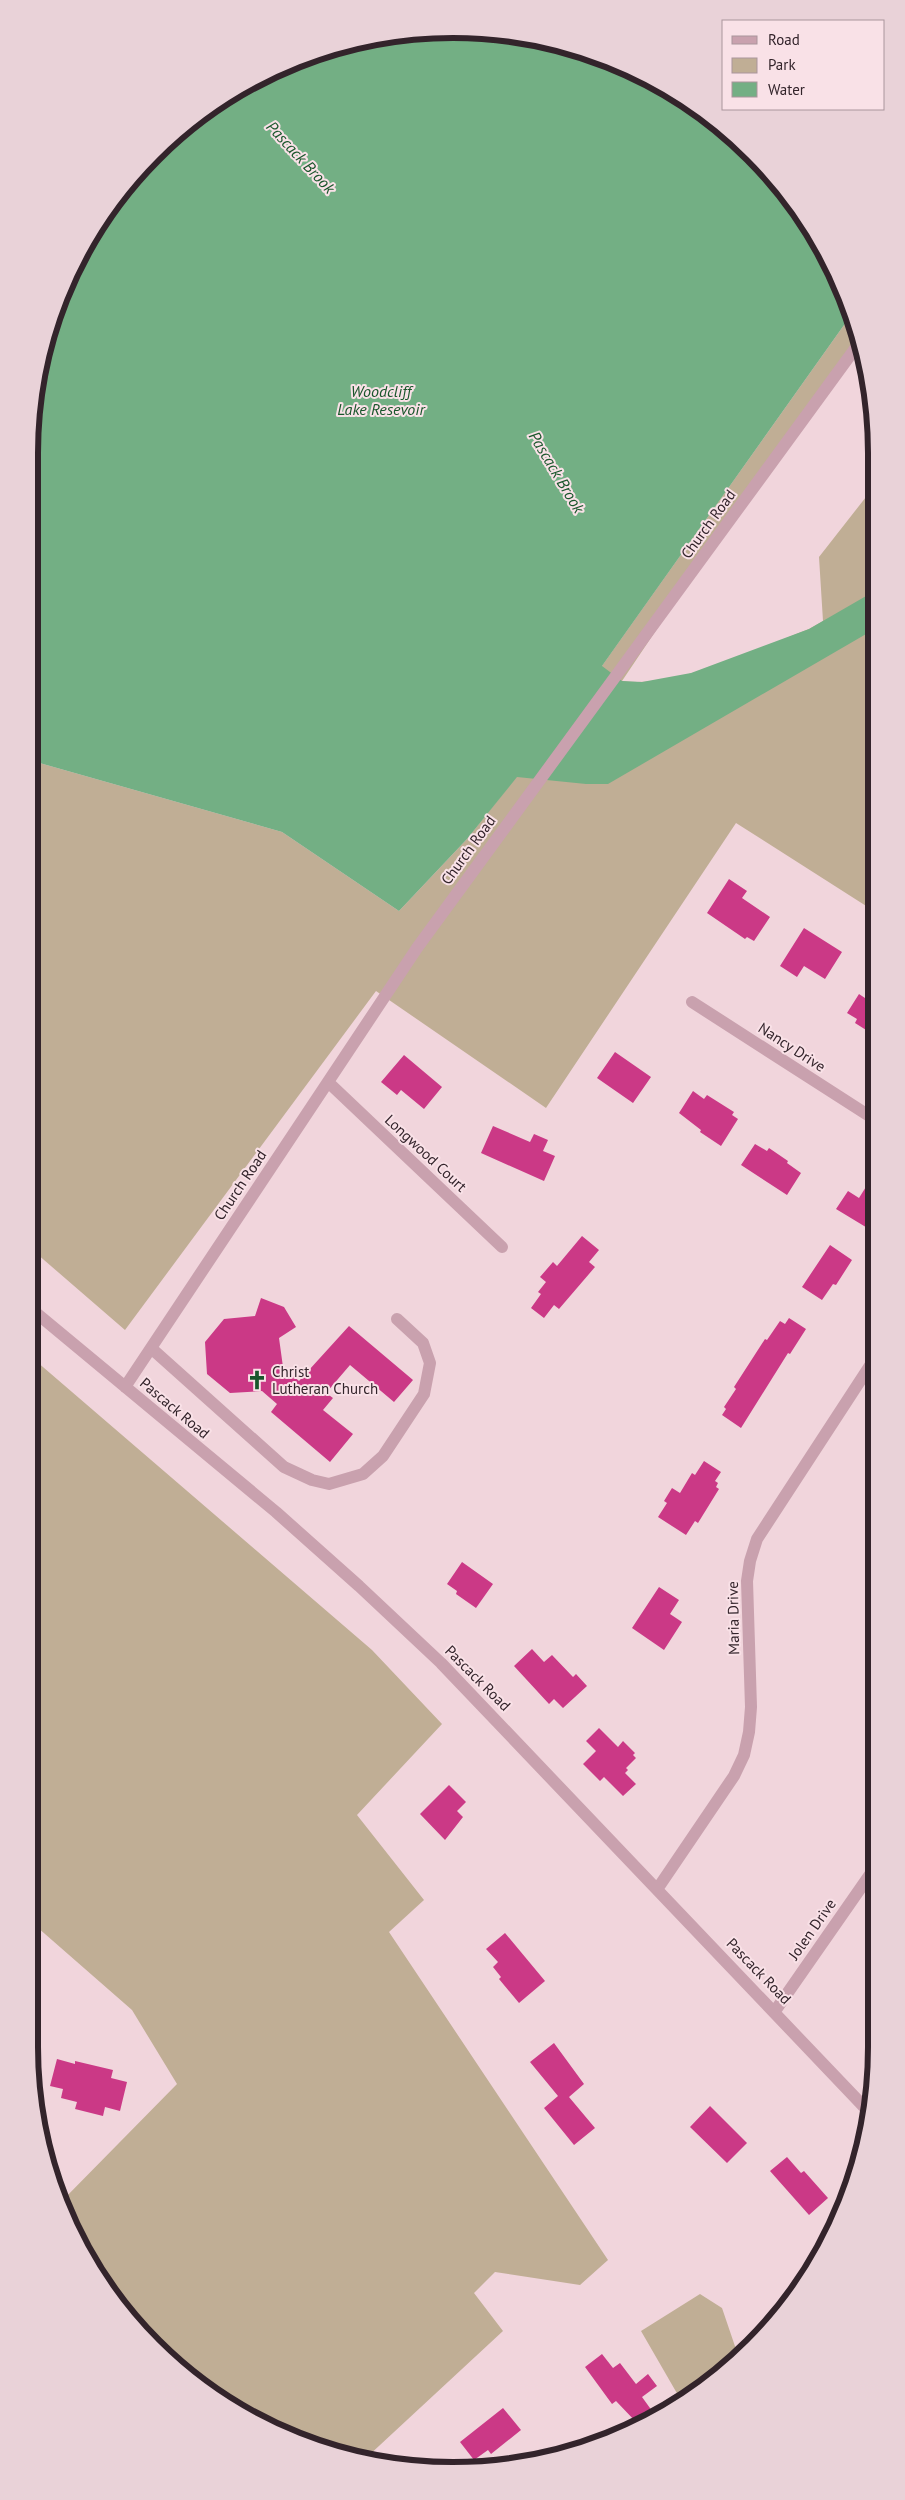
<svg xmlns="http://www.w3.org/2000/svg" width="905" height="2500" viewBox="0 0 905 2500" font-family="'PT Sans',sans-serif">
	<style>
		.green { fill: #c0ae95 }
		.water { fill: #73af84 }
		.building { fill: #cb3986 }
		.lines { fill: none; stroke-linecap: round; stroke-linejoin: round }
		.minor { stroke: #c9a1ae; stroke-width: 12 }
		.labels { text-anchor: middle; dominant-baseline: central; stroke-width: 4; stroke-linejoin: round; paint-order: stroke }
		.street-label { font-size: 15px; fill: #33242b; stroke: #f9e1e7 }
		.poi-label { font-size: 15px; fill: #33242b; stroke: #f9e1e7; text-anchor: start }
		.water-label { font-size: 16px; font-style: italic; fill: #19562b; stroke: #f9e1e7 }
		.rim { fill: none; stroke: #33242b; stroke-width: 6 }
	</style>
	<rect width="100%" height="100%" fill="#f1d5dc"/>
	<path class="green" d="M849,318L857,346L724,529L622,681C677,689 757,649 809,629L823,621L819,557L873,488L874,911L736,823L546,1108L376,991L125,1330L29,1247V760L282,832L399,911L467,839L582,694Z
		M29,1355L372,1650L442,1724L357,1815L424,1900L389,1932L608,2260L580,2285L495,2272L474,2293L503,2331L366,2458L265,2427L194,2384L134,2327L61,2209L59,2204L177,2084L132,2010L29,1920Z
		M700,2294L722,2308L739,2358L682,2402L641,2331Z"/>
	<path class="water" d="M480,30L562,43L665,86L771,173L833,265L849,318L602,666L622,681L642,682L691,673L809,629L873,592V630L608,784H586L517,777L467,839L399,911L282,832L29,760V453L43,343L72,265L116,195L173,134L240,86L316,51L397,32Z"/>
	<path class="building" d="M729,879L747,891L742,898L770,917L754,941L747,937L745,939L707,913Z
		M804,928L842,952L825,979L804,966L797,977L780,966Z
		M859,994L874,1004V1035L855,1023L857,1019L847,1013Z
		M615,1052L651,1077L633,1103L597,1078Z
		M404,1055L442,1087L424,1109L401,1090L397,1095L381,1082Z
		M693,1091L704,1099L707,1095L734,1112L732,1115L738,1119L721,1146L700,1132L701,1130L679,1113Z
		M493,1126L530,1142L534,1134L548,1140L543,1151L555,1156L544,1181L481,1153Z
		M755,1144L767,1151L769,1148L788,1161L787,1163L801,1173L787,1195L741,1165Z
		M874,1174V1232L836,1209L848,1191L859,1198Z
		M582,1236L599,1250L589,1262L595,1267L559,1309L554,1305L544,1318L531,1308L541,1294L538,1292L546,1282L540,1277L553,1262L557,1266Z
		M830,1245L852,1260L836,1285L833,1284L822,1300L802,1287Z
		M261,1298L284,1307L296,1327L279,1338L283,1367L299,1381L349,1326L413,1380L394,1402L350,1365L326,1393L333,1398L323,1410L353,1434L330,1462L271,1412L277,1404L262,1391L230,1393L207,1374L205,1342L224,1319L255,1316Z
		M789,1318L806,1329L790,1354L788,1353L741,1428L722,1415L726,1409L724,1407L736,1389L734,1387L765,1339L767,1340L780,1321L785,1324Z
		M704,1461L721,1472L715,1481L718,1483L716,1487L719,1489L698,1523L695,1521L686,1535L658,1517L667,1503L664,1501L672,1488L680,1493L692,1473L695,1475Z
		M462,1562L493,1584L476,1608L456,1594L457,1591L447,1584Z
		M659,1587L679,1600L670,1614L682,1622L664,1650L632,1628Z
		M532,1649L544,1662L552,1655L573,1677L576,1674L587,1686L563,1708L554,1699L549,1704L514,1666Z
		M599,1728L618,1747L623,1741L635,1753L633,1755L636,1758L626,1768L628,1770L625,1773L636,1784L623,1796L604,1777L600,1781L583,1764L596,1751L586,1741Z
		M449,1785L466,1802L457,1811L463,1817L445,1840L420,1814Z
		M505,1933L545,1981L519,2003L499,1979L501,1977L493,1967L498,1962L486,1949Z
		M554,2043L584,2084L569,2097L595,2128L574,2145L544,2108L558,2096L530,2062Z
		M57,2059L75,2064V2061L113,2070L111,2078L127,2082L120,2111L105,2107L103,2116L75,2109L77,2102L61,2098L63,2089L50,2086Z
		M710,2106L747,2143L727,2163L690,2127Z
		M787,2157L801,2173L804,2171L828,2198L809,2215L770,2171Z
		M602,2354L613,2368L620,2363L636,2384L648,2374L657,2386L642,2397L655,2415L637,2423L616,2401L612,2404L585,2367Z
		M503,2408L521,2430L491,2454L488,2450L474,2460L460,2442Z"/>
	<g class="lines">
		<path class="minor" d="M692,1002L874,1119
			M328,1082L502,1247
			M29,1307L276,1512L359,1586L441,1663L868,2111
			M151,1348L284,1467L312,1480L329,1484L363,1474L383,1456L424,1394L430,1363L423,1343L397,1319
			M125,1387L417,948L857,346
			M658,1888L734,1776L744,1755L749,1732L751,1707L747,1581L750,1561L757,1539L875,1358
			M775,2011L876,1866"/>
	</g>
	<defs>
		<symbol id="church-bare" viewBox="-9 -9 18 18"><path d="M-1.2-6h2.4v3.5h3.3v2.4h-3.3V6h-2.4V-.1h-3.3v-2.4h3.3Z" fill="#19562b" stroke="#f9e1e7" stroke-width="2.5" paint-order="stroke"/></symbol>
	</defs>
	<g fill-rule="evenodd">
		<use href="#church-bare" x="243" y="1366" width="28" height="28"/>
	</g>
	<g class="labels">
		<g class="street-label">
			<text transform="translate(708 524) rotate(-54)">Church Road</text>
			<text transform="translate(468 850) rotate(-54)">Church Road</text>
			<text transform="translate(792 1047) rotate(33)">Nancy Drive</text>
			<text transform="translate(426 1153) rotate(43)">Longwood Court</text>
			<text transform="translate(240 1185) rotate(-56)">Church Road</text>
			<text transform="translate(175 1408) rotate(40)">Pascack Road</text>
			<text transform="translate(733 1618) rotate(-91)">Maria Drive</text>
			<text transform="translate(478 1678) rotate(45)">Pascack Road</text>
			<text transform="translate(812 1929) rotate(-55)">Jolen Drive</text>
			<text transform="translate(759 1971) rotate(46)">Pascack Road</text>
		</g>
		<g class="poi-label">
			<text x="272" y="1371">Christ<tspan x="272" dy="17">Lutheran Church</tspan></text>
		</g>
		<g class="water-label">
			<text transform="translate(301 157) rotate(47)">Pascack Brook</text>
			<text x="381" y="391">Woodcliff<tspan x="381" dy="18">Lake Resevoir</tspan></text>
			<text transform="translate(557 472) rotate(59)">Pascack Brook</text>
		</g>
	</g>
	<path d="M0 0H905V2500H0ZM453 38H453A415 415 0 0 1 868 453V2047A415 415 0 0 1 453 2462H453A415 415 0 0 1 38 2047V453A415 415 0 0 1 453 38Z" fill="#e9d2d8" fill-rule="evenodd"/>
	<path class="rim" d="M453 38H453A415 415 0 0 1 868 453V2047A415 415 0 0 1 453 2462H453A415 415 0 0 1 38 2047V453A415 415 0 0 1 453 38Z"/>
	<rect x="722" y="20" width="162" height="90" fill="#f9e1e7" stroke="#aa959c"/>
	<rect x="732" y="36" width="25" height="8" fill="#c9a1ae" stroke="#aa959c"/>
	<text x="768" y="45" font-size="15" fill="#33242b">Road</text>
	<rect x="732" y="58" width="25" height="15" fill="#c0ae95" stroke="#aa959c"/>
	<text x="768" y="70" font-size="15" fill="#33242b">Park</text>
	<rect x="732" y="82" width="25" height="15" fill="#73af84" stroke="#aa959c"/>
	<text x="768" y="95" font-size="15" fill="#33242b">Water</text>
</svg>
